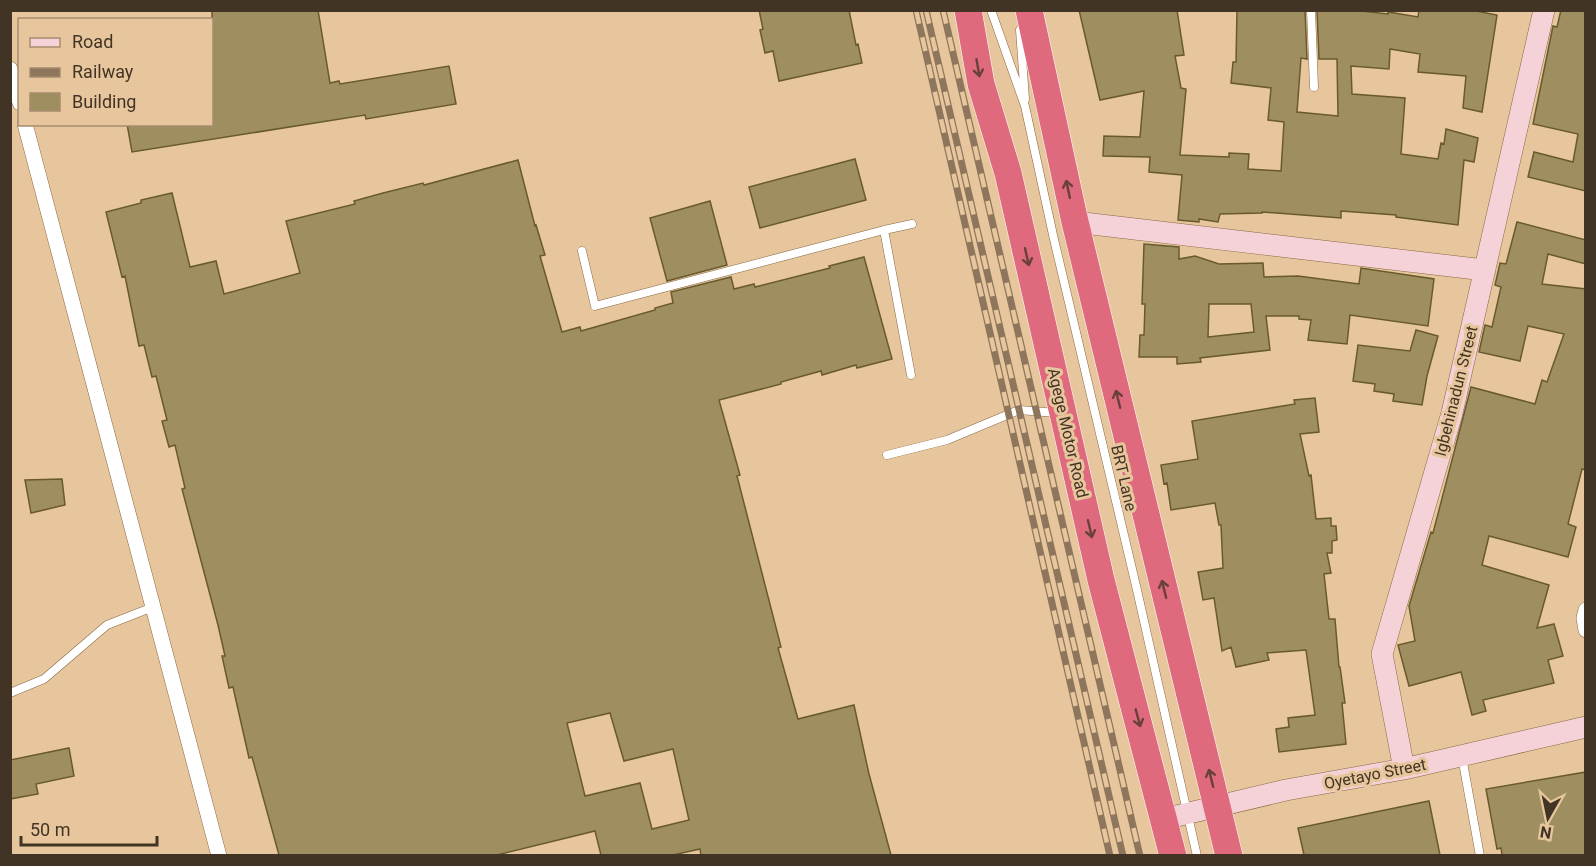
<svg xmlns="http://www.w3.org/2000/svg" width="1596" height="866" viewBox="0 0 1596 866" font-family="Roboto,sans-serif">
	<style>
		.building { fill: #9e8e60; stroke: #695a2d; stroke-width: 1.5; fill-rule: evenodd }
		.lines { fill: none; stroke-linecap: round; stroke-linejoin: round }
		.lane-casing { stroke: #876842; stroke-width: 9 }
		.street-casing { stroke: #876842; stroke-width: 16 }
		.secondary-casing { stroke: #876842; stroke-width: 22 }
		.highway-casing { stroke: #fff; stroke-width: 28 }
		.lane { stroke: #fff; stroke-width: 8 }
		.street { stroke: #fff; stroke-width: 15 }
		.secondary { stroke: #f5d2d8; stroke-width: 21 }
		.highway { stroke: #df697d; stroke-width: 27 }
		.rail-casing { stroke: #8d765b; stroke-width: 7 }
		.rail { stroke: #e8c69d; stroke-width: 4.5; stroke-dasharray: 14; stroke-linecap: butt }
		.oneway { stroke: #69413a }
		.labels { text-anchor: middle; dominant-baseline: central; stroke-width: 6; stroke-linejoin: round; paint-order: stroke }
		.street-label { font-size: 16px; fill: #423424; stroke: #e8c69d }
	</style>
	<rect width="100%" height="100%" fill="#e8c69d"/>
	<path class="building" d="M212,10H318L330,83L339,81L340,84L449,66L456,104L366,119L365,115L132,152L127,124H212Z
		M759,10H849L856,45L858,44L862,63L779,81L773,51L765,53L760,30L763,29Z
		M1079,10H1177L1184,55L1175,56L1181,88L1186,89L1180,155L1229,157V153L1249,154L1248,169L1281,171L1284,122L1268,120L1271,88L1231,83L1233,62H1236L1237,10H1305L1307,59L1301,58L1297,112L1338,116L1337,59H1319L1317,10H1352L1388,14V12L1418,17L1419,10H1471L1497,15L1482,112L1463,108L1466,76L1418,72L1420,54L1390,49L1389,69L1351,66L1352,94L1405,98L1401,154L1438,159L1441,143L1444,144L1446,129L1478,138L1474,162L1464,160L1458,225L1396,217V215L1341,211V218L1262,212V213L1220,214L1218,222L1199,219V222L1178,220L1182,175L1149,172L1150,157L1103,156L1104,136L1140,137L1144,91L1100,100Z
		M1561,10H1586V191L1528,177L1534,152L1573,162L1578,134L1533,124L1553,26L1557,27Z
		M855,159L866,200L760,228L749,187Z
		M518,160L535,226L536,225L545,255L540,256L562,332L580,327L581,331L655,310V308L673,303L671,292L731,277L734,289L754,284L755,287L830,268L829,266L864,257L892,359L857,368L856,365L822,375L821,371L781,382V384L719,400L740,475L737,476L781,647L778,648L798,719L854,705L869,774L891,855H701L700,849L673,855H601L595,831L497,855H279L252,757L249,758L233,687L229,688L222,656H225L218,625L182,489L185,488L175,445L169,447L162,421L167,420L156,376L152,377L144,345L139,346L125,276L122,277L106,212L141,203V200L172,193L190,267L216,261L224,294L300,273L286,221L355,204L354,201L383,193L423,183L424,185ZM610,713L624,761L673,749L689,820L652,829L640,783L585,796L567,723Z
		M710,201L727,265L667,281L650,218Z
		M1517,222L1586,240V264L1548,254L1542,284L1586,289V470L1582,469L1568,524L1576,527L1568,557L1489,536L1482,565L1549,585L1537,628L1554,624L1563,656L1548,660L1554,683L1483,700L1486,711L1472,715L1461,672L1409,686L1398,645L1415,641L1409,606L1431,532L1433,533L1471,387L1535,404L1542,380L1547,382L1564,334L1528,326L1520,361L1479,352L1485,325L1492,327L1501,287L1495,285L1500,263L1506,264Z
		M1144,244L1179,247V259L1195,256L1219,264L1263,263L1264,277L1298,276L1359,284L1361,268L1434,279L1428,326L1350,315L1347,344L1308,340L1311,320L1299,319V316H1266L1270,350L1200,358L1201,362L1177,364V357H1139L1140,335H1144L1145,304H1142ZM1209,304H1251L1254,332L1208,337Z
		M1416,330L1438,336L1427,376L1422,405L1393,401L1394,394L1374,391L1375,384L1353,381L1358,345L1410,351Z
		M1315,398L1319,432L1300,434L1309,476L1311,475L1316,519L1331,518V526H1336L1337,540L1332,541V553H1327L1331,573L1324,574L1329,619H1335L1339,667H1340L1345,703H1342L1346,744L1279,752L1276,729L1289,727L1288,718L1315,715L1306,650L1267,653L1269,660L1236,667L1231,647L1222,651L1214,598L1203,600L1198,572L1223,568L1221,525H1219L1215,503L1171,510L1167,483L1164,484L1161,465L1198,459L1192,421L1295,404L1294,400Z
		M62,479L65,505L31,513L25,480Z
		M69,748L74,776L36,784L38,794L10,799V760Z
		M1586,772V855H1502L1501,848L1497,849L1486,789Z
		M1429,801L1440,855H1304L1298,828Z"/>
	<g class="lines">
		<defs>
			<path id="lane" d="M991,10L1025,106L1053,235L1137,590L1197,856
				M1311,10L1314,87
				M1020,30L1025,99
				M884,230L912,224
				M582,251L595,306L884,230L911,375
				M887,455L947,440L1019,410L1057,413
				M10,693L44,679L107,625L153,607
				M1462,757L1480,856"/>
			<path id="street" d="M10,69L20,103
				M25,124L219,856
				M1586,610L1584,618L1586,630"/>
			<path id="secondary" d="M1075,222L1485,270
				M1404,769L1382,654L1452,413L1544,10
				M1164,819L1286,790L1404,769L1586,727"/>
			<path id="highway" d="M968,10L981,84L1008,173L1101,580L1173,856
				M1029,10L1075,222L1229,856"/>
		</defs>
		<use href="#lane" class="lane-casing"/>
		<use href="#street" class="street-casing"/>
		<use href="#secondary" class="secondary-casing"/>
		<use href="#highway" class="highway-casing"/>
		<use href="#lane" class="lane"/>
		<use href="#street" class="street"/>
		<use href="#secondary" class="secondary"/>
		<use href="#highway" class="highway"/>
		<defs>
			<path id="rail" d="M916,10L1110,856
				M926,10L1123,856
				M943,10L1140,856"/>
		</defs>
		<use href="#rail" class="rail-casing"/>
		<use href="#rail" class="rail"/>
	</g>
	<defs><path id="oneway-shaft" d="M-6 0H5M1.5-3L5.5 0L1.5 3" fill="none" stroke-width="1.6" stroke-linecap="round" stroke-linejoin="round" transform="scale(1.5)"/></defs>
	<g class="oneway">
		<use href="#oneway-shaft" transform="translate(978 68) rotate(80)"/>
		<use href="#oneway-shaft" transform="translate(1068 189) rotate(-102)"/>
		<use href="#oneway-shaft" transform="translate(1027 257) rotate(77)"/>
		<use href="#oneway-shaft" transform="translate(1118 399) rotate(-104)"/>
		<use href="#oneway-shaft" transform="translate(1090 529) rotate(77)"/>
		<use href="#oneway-shaft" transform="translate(1164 589) rotate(-104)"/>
		<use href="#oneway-shaft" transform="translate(1138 718) rotate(75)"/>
		<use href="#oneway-shaft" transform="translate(1211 778) rotate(-104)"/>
	</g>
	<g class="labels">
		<g class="street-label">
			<text transform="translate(1456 391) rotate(-76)">Igbehinadun Street</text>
			<text transform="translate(1068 433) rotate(77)">Agege Motor Road</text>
			<text transform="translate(1124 478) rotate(77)">BRT Lane</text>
			<text transform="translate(1375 774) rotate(-11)">Oyetayo Street</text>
		</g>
	</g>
	<rect width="1596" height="866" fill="none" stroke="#423424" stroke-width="24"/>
	<rect x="18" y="18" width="195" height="108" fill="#e8c69d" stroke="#a68c6d" stroke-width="1.5"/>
	<rect x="30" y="38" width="30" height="9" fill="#f5d2d8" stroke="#a68c6d" stroke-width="1.5"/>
	<text x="72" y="48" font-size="18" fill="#423424">Road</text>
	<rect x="30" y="68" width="30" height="9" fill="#8d765b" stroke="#a68c6d" stroke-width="1.5"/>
	<text x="72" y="78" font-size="18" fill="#423424">Railway</text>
	<rect x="30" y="93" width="30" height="18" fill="#9e8e60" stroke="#a68c6d" stroke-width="1.5"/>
	<text x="72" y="108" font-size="18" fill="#423424">Building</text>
	<g transform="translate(1548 818) rotate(189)" stroke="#e8c69d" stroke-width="4.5" paint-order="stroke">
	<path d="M0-4.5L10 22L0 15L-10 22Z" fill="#423424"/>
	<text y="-9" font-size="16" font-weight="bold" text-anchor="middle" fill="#423424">N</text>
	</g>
	<path d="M21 836v9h136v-9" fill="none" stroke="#423424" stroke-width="3"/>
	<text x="30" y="836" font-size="18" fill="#423424" stroke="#e8c69d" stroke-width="4.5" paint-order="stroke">50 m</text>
</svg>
